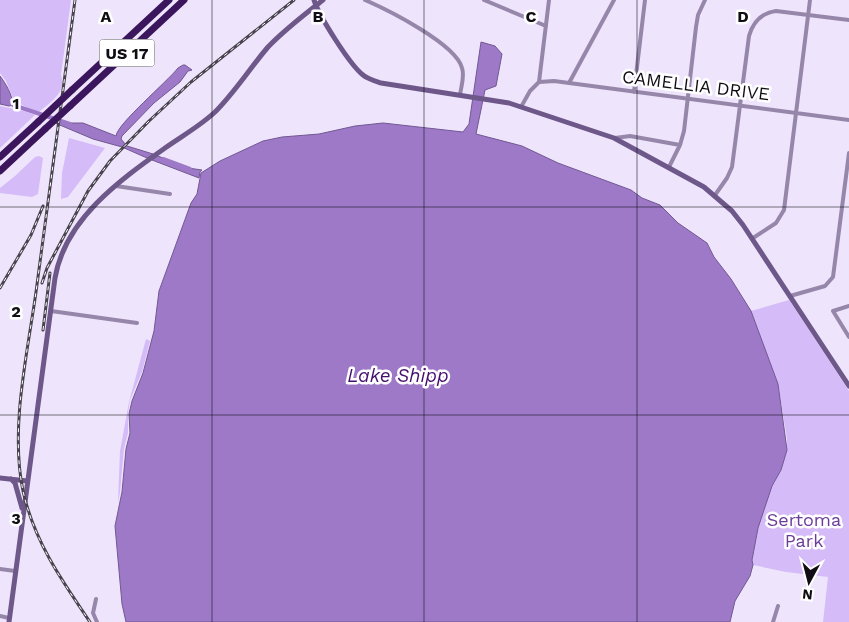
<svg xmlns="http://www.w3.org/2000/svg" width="849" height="622" viewBox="0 0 849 622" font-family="'Work Sans',sans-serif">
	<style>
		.green { fill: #d5bbf7 }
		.water { fill: #9d79c8; stroke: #725892 }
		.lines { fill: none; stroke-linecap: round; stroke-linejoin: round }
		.canal { stroke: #9d79c8; stroke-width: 4 }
		.street { stroke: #9687aa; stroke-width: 4 }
		.secondary { stroke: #6e588a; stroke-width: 5 }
		.highway { stroke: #3c165d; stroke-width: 7 }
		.rail-casing { stroke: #48434e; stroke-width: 3 }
		.rail { stroke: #fff; stroke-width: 1; stroke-dasharray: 4; stroke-linecap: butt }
		.highway-bridge { stroke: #3c165d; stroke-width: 7 }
		.grid { fill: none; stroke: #0f0c13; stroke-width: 1; stroke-opacity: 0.55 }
		.labels { text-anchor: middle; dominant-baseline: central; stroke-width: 5; stroke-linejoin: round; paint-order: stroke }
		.shield { fill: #fff; stroke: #57555a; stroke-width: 1 }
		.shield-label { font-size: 16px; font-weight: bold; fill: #0f0c13 }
		.street-label { font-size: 18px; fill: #0f0c13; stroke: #fff }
		.park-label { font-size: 18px; fill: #6b3c9a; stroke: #fff }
		.water-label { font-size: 19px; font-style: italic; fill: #460f6f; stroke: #fff }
		.grid-label { font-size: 16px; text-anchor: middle; font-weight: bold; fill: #0f0c13; stroke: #fff; stroke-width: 5; stroke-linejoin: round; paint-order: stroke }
	</style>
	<rect width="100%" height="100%" fill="#eee5fc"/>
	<path class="green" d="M0,0H71L61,75C67,93 50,102 38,113L14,101L6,81L0,73Z
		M0,106L24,111L35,115L0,148Z
		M69,138L105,148L68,197L61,199L62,173Z
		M39,156L43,158L38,194L32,197L0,193V188L15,176L35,157Z
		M789,300L849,391V622H823L828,577L786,572L753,565L752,560L758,528L772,486L775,482L787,450V439L778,384L751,311Z
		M146,339L150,341L142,372L130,400L128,414V433L124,449L120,492L118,503L120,451L129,402Z"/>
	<path class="water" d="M481,42L495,46L502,54L496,86L485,90L476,134L522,146L558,163L631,190L642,198L660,205L678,223L707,243L714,257L731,279L751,311L778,384L787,450L781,470L772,486L758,528L752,560L753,565L750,576L735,601L730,622H126L122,604L115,526L122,492L126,449L130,433L129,414L132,401L143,373L154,331L159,291L191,203L197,194L201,173L220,161L263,141L282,137L319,134L355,126L383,123L463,132L469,124Z
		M183,65H185L192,70L188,71L180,82L154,103L122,136L121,139L127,146L153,154L147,158L122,147L93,139L55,123L57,120L63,123H83L116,136C117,124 167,82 178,68Z
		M0,76C6,84 12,94 13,105L9,106L0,104Z
		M158,156L188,168L202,170L200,172L199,178L152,160Z"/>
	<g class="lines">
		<path class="canal" d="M13,105L70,124
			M163,159L190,169"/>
		<path class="street" d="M365,0C388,10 456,44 462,68C465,76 461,87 460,95
			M484,0L546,26
			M539,82L554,81L849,120
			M569,83L614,0
			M634,92L645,0
			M521,107L530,91L539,82L549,0
			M615,138L630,136L680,145
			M669,167L680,145L684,131L696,27L698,15L705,0
			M116,186L170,194
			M715,195L727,178L732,167L749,36C753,22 761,13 776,11L849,20
			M753,238L776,223L784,210L810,0
			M790,296L825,286L833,277L849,153
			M849,306L833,311L849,337
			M51,311L137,323
			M0,569L15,571
			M96,599L93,613L97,622
			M0,616L9,618
			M773,622L778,606"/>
		<path class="secondary" d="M314,0C319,16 350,65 363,75C368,79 375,81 381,83L509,103L614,138L704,187L732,211L743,225L849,386
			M0,478L27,481
			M11,479L15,483L22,508
			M9,622L55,278C65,219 120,180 165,148C182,136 200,126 215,112C235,92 250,68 268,47C284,30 305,14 323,0"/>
		<path class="highway" d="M72,90L169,0
			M70,106L184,0
			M0,157L38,122
			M0,171L45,129"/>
		<defs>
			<path id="rail" d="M75,0C62,97 49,195 36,292C27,356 10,428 23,491C34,541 62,581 90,622
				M42,283L47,268L88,191L110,161L149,121L191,82L294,0
				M0,288L31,235L43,206
				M43,330L50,273"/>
		</defs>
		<use href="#rail" class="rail-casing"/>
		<use href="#rail" class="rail"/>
		<path class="highway-bridge" d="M38,122L72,90
			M45,129L70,106"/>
	</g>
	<path class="grid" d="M212,0V622M424,0V622M637,0V622M0,207H849M0,415H849"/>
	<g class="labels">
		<rect class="shield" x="99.5" y="39.5" width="55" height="27" rx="4"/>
		<g class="shield-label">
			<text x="127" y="53">US 17</text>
		</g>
		<g class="street-label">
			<text transform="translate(696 85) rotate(7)">CAMELLIA DRIVE</text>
		</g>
		<g class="park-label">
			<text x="804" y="519">Sertoma<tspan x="804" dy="21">Park</tspan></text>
		</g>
		<g class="water-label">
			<text x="398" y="375">Lake Shipp</text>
		</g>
	</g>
	<g class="grid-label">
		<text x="106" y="22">A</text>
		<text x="318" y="22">B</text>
		<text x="531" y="22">C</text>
		<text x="743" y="22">D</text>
		<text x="16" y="109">1</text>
		<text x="16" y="317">2</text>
		<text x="16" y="524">3</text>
	</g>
	<g transform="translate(809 582) rotate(187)" stroke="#ffffff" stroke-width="4" paint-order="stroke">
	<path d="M0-4L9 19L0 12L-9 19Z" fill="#0f0c13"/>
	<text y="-8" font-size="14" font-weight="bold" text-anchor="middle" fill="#0f0c13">N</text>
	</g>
</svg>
